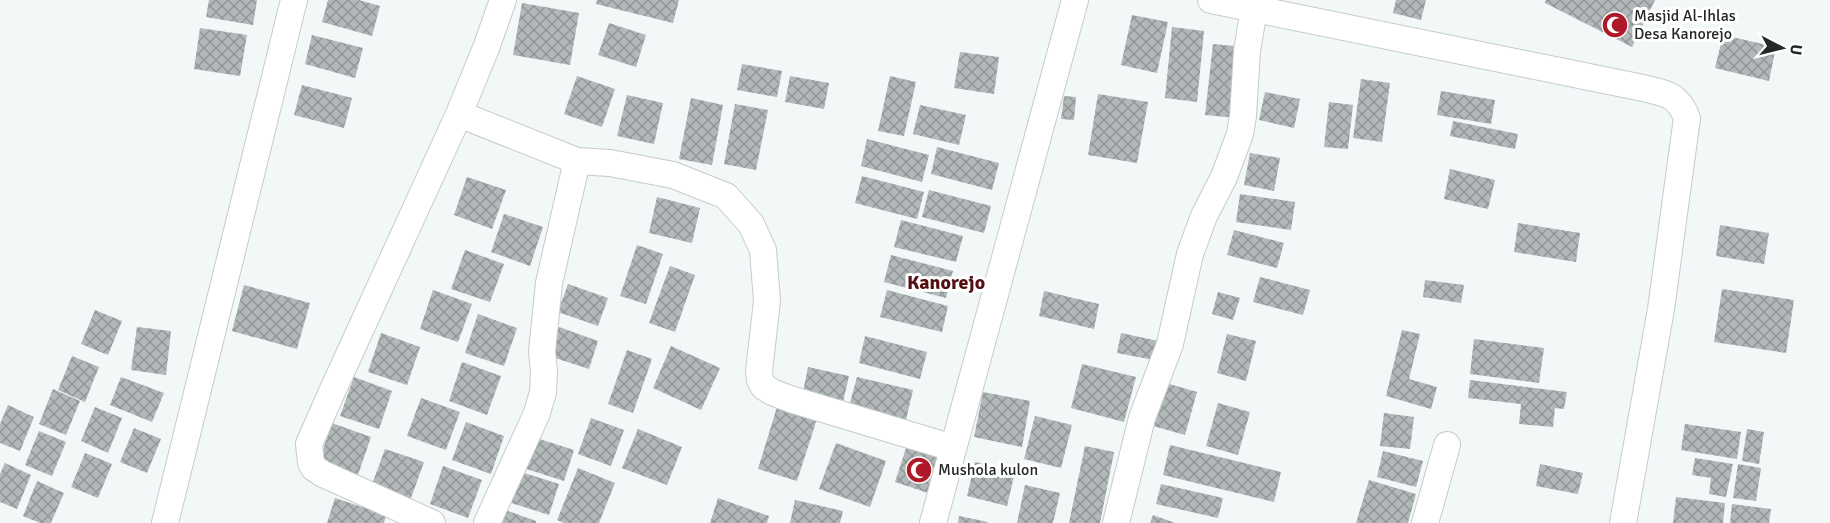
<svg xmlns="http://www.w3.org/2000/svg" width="1830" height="523" viewBox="0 0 1830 523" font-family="Signika,sans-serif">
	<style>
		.building { fill: url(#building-cross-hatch) }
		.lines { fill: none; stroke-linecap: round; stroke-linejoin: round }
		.minor-casing { stroke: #c5cbcc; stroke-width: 28 }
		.minor { stroke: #fff; stroke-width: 26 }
		.labels { text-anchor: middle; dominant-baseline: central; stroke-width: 6; stroke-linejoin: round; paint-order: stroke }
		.poi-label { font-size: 16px; fill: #252828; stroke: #fff; text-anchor: start }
		.quarter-label { font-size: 20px; font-weight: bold; fill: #551014; stroke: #fff }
	</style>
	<defs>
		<pattern id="building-cross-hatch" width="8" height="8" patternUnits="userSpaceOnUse" patternTransform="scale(1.5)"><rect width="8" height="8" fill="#b2b8b9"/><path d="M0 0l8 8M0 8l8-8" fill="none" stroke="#919696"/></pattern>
	</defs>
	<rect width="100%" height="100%" fill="#f2f8f8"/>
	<path class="building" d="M209,0H257L253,25L206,17Z
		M328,0H359L380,6L372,36L322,22Z
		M597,0H679L673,23L596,4Z
		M1396,0H1426L1421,20L1393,13Z
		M1546,0H1655L1632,47L1545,3Z
		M522,3L579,13L570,65L513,55Z
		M1132,15L1168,22L1157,73L1121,65Z
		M609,23L646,35L636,67L598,55Z
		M1172,27L1204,31L1197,102L1165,98Z
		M200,28L247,35L240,76L194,69Z
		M312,35L363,48L355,78L305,64Z
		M1723,35L1776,47L1769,81L1715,68Z
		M1213,44L1245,47L1237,118L1205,115Z
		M960,52L999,57L994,94L954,88Z
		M742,64L782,71L777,97L737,90Z
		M577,76L615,89L602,127L564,114Z
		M790,76L829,83L824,109L785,102Z
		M890,76L916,82L904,136L878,131Z
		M1361,79L1390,83L1382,142L1353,138Z
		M302,85L352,98L344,128L294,115Z
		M1441,91L1495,100L1491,124L1437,115Z
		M1265,92L1300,99L1294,128L1259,120Z
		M1098,94L1148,102L1137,163L1088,155Z
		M627,95L663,103L654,144L617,136Z
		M1064,96L1076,97L1074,120L1061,119Z
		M691,98L723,105L712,165L679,159Z
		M1329,102L1353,105L1348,149L1324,147Z
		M735,104L768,110L756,170L724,164Z
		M920,105L966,115L959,145L913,134Z
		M1453,121L1518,134L1515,149L1450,136Z
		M867,139L929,155L922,182L861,166Z
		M937,147L999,163L992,190L931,174Z
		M1250,153L1280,158L1274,191L1244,185Z
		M1450,169L1495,180L1488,209L1444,199Z
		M862,176L924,192L917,219L855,203Z
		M467,177L506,190L492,229L454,215Z
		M929,190L991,206L984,233L922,217Z
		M1240,194L1295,202L1291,230L1236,222Z
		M657,197L700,208L692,243L649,233Z
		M504,214L543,227L530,266L491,252Z
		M901,220L963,236L956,262L894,247Z
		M1518,223L1580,233L1576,262L1514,252Z
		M1720,225L1769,233L1764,264L1716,256Z
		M1234,230L1284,243L1277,268L1227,255Z
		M637,245L663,254L646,304L620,296Z
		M465,250L504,264L490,302L451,289Z
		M891,255L953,271L946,298L884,282Z
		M670,266L695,275L675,332L649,323Z
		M1260,277L1310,290L1303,315L1253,302Z
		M1425,280L1464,285L1461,303L1423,297Z
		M568,284L608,298L598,326L558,312Z
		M244,285L310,303L297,349L232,331Z
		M1722,289L1794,300L1786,353L1714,342Z
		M433,290L472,304L458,342L420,329Z
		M887,290L948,306L942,332L880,317Z
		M1044,291L1099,304L1094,329L1039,316Z
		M1218,292L1240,298L1233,320L1212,314Z
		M95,310L122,321L108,355L81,344Z
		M478,314L517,328L504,366L465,353Z
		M137,327L171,331L166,375L131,370Z
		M559,327L598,341L589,369L549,356Z
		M1402,330L1420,334L1409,379L1437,387L1431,409L1386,396Z
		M381,333L420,347L407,385L368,372Z
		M1121,333L1163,342L1159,361L1117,353Z
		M1227,334L1256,341L1246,381L1217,373Z
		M865,336L927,352L920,379L859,363Z
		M1474,339L1544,348L1539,383L1470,374Z
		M671,346L720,368L701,410L653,388Z
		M627,350L652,359L633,413L608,404Z
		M72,356L99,367L85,402L58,390Z
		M462,362L501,376L487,415L449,401Z
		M1082,364L1136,377L1124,422L1071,408Z
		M808,367L849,376L841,411L801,402Z
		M121,377L164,393L152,422L110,405Z
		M354,377L392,391L379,429L340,416Z
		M857,377L913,390L905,424L848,410Z
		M1470,380L1567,392L1564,409L1555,408L1553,427L1519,424L1521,404L1468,398Z
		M1166,383L1197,392L1185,435L1153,426Z
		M53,389L80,401L66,435L39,424Z
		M983,392L1030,401L1022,447L974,437Z
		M421,398L460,412L446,450L407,436Z
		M1218,403L1250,412L1238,455L1206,446Z
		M8,405L34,417L20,451L0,443V424Z
		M95,407L122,418L108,453L81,441Z
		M777,407L817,419L797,481L758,469Z
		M1384,413L1414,417L1410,449L1380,446Z
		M1035,416L1072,425L1061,468L1024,459Z
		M591,418L624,430L611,466L578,454Z
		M466,422L504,436L491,474L452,460Z
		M332,423L371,437L358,475L319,461Z
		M1685,424L1741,432L1737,459L1681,450Z
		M134,428L161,439L147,473L120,462Z
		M638,429L682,447L667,485L622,468Z
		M1747,429L1764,432L1759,464L1742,461Z
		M39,431L66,442L52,476L25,465Z
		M530,436L574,450L564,481L520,467Z
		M836,443L886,461L870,507L819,489Z
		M907,445L943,457L931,494L895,482Z
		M1170,445L1281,472L1274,502L1163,475Z
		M1085,446L1114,452L1100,523H1069Z
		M385,449L424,462L410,501L371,487Z
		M1383,451L1423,461L1416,487L1377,477Z
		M85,453L112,464L98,498L71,487Z
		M1695,458L1733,464L1726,497L1709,494L1711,478L1692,475Z
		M975,462L1015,472L1007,506L967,496Z
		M5,463L31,475L17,509L0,502V474Z
		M1540,464L1583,473L1578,494L1536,486Z
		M1738,464L1761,468L1756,501L1733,498Z
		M443,466L482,480L468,518L430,504Z
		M578,468L615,483L599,523H564L557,520Z
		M515,470L559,484L549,515L505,501Z
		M1369,480L1416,494L1408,523H1356Z
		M37,481L64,493L51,523H40L23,516Z
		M1161,484L1223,498L1218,518L1156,504Z
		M1025,485L1060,493L1053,523H1017Z
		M1676,497L1725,503L1723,523H1673Z
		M335,498L386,515L384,523H327Z
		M718,498L769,516L767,523H710Z
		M795,500L843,511L840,523H790Z
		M1732,504L1771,509L1769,523H1730Z
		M497,507L536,521V523H492Z
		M1153,515L1175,523H1150Z
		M959,516L988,522L987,523H958Z"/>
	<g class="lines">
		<defs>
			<path id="minor" d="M1211,0L1643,88C1666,94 1677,93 1687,118L1661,309L1623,523
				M459,114L577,161
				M165,523L294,0
				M432,523L323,474L314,468L311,463L309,444L331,394L459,114L486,48L503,0
				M487,523L537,413L543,392L544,372L542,351L549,283L577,161L610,163L673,175L726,196L751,224L763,250L767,301L759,371L760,380L764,387L772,392L790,399L953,448
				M933,523L1075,0
				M1116,523L1142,418L1170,344L1190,254L1204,216L1224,177L1240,134L1243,116L1247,51L1254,9
				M1425,523L1447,445"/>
		</defs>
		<use href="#minor" class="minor-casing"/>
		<use href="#minor" class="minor"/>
	</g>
	<defs>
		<symbol id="mosque-disc" viewBox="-11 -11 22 22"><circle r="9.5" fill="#ad1928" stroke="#fff"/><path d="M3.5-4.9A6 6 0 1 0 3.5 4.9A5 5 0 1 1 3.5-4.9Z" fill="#fff"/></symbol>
	</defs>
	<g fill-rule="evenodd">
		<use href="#mosque-disc" x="1600" y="10" width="30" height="30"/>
		<use href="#mosque-disc" x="904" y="455" width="30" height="30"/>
	</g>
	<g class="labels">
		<g class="poi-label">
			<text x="1634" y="16">Masjid Al-Ihlas<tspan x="1634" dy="18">Desa Kanorejo</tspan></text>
			<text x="938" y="470">Mushola kulon</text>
		</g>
		<g class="quarter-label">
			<text x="946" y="282">Kanorejo</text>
		</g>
	</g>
	<g transform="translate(1782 48) rotate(97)" stroke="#ffffff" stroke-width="4.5" paint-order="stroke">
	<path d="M0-4.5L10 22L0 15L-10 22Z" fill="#252828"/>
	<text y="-9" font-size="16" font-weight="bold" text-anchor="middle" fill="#252828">U</text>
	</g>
</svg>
